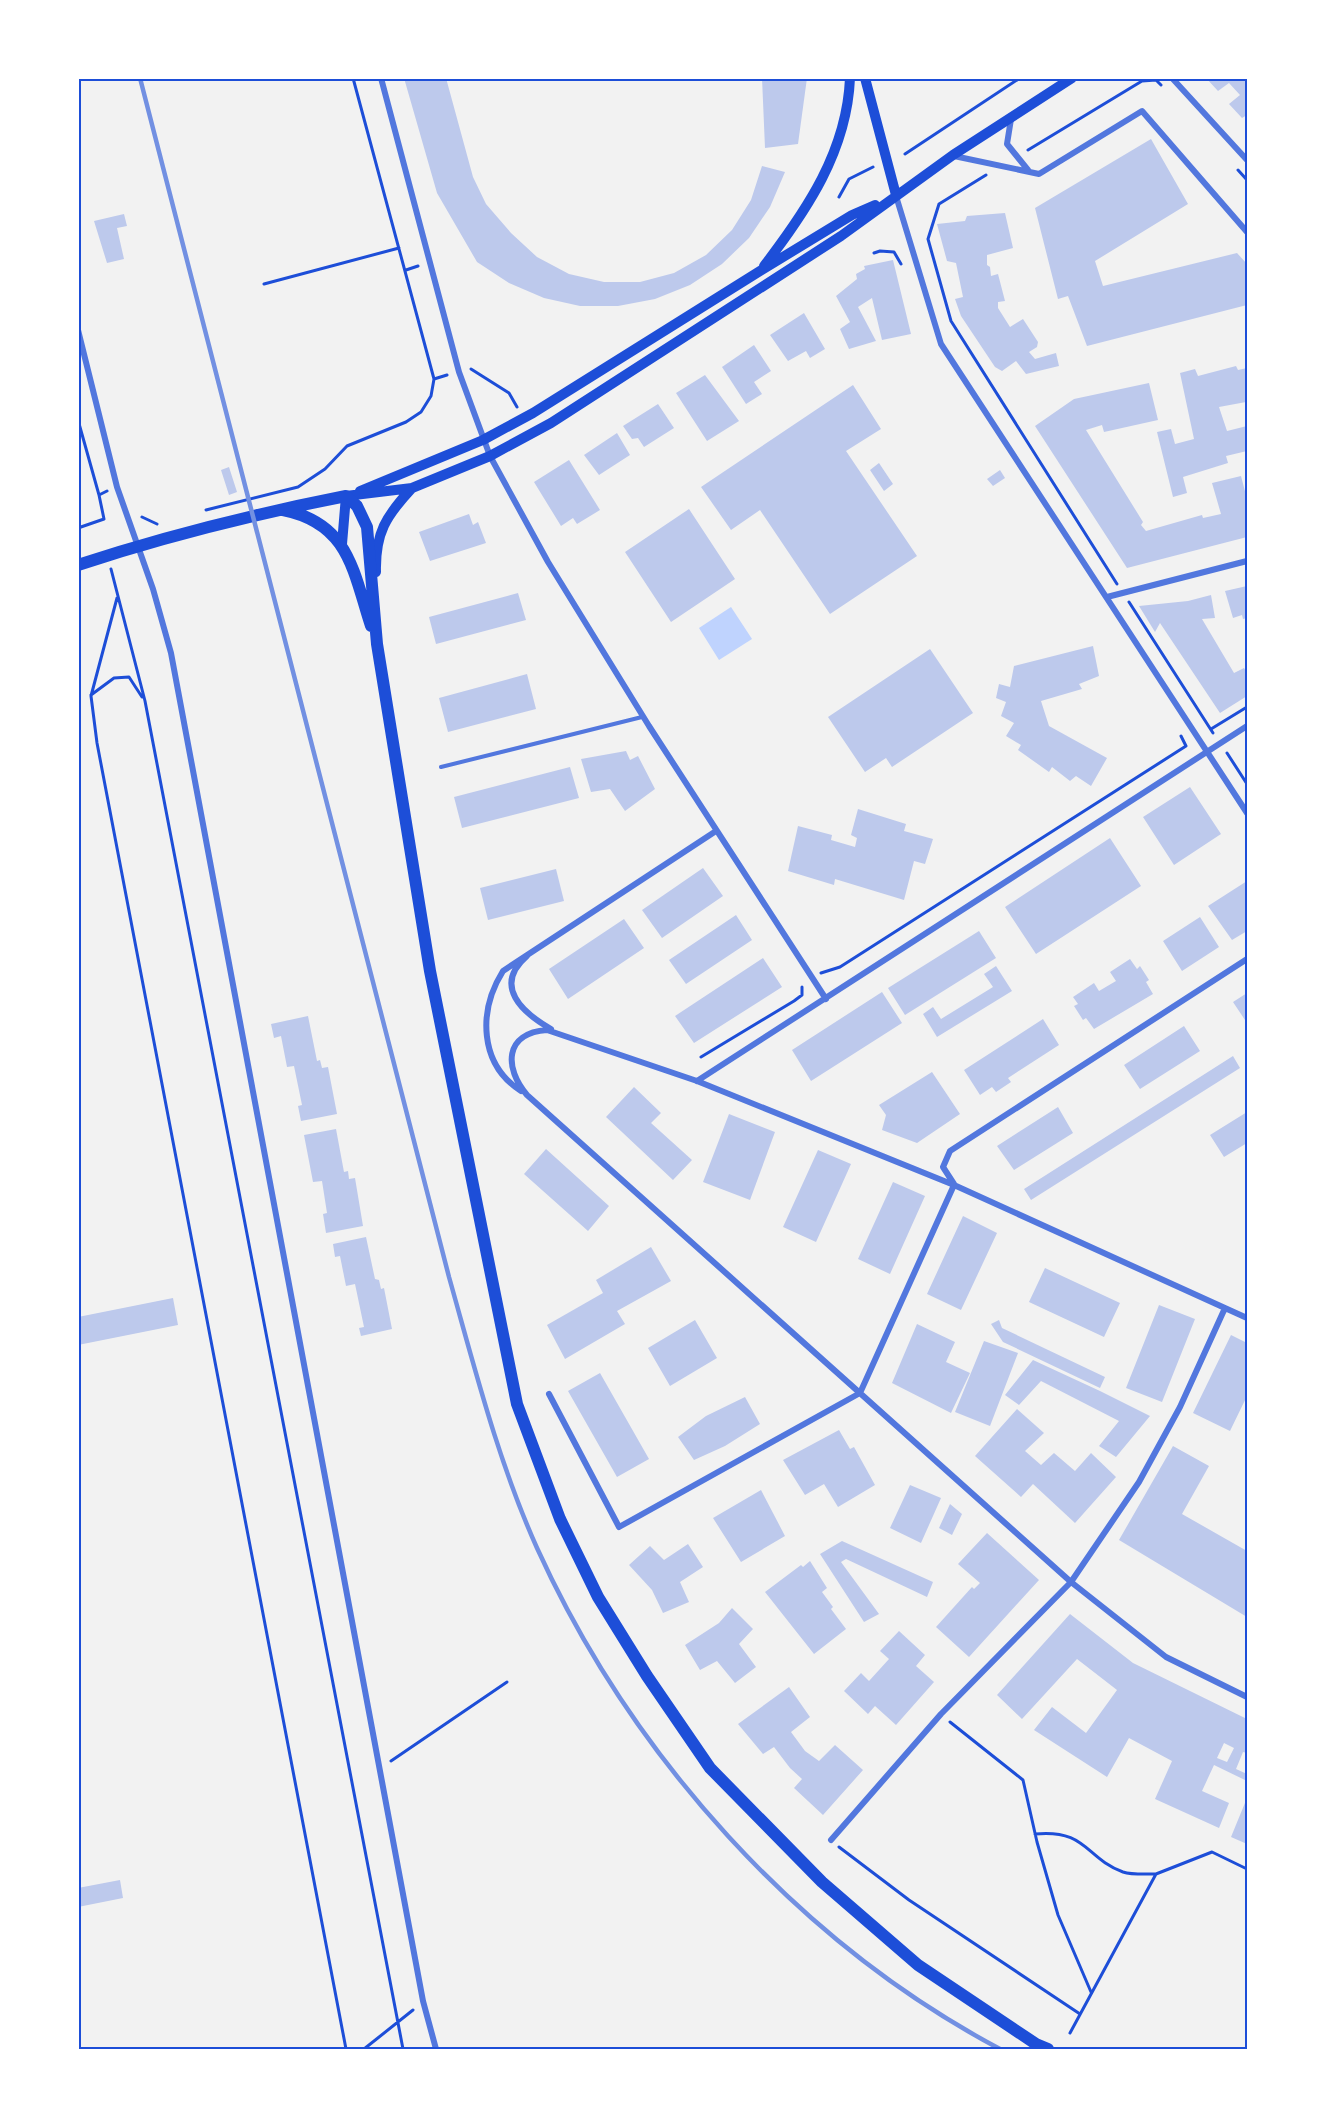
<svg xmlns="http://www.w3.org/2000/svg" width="1325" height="2127" viewBox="0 0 1325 2127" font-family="Montserrat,sans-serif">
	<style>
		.water { fill: #bfd3fe }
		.building { fill: #bdc9ec; fill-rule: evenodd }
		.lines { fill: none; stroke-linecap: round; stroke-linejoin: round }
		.path { stroke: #1d4ed8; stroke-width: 3 }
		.service { stroke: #5277de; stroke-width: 4 }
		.minor { stroke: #5277de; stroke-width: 6 }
		.secondary { stroke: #1d4ed8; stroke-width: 10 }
		.primary { stroke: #1d4ed8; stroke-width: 12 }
		.rail { stroke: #7290e2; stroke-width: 4.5 }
		.neatline { fill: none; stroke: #1d4ed8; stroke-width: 2 }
	</style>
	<rect width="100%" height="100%" fill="#f2f2f2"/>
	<path class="water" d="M731,607L752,639L719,660L699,628Z"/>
	<path class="building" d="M404,78H446L473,177L486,204L511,233L537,257L569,274L604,282H640L674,273L706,255L732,230L751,200L762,166L785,172L770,207L749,238L722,264L690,285L655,299L618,306H580L544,298L509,283L477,262L437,193Z
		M762,78H807L798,144L765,148Z
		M1206,78H1247V115L1242,118L1229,104L1240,95L1229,83L1218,91Z
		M1151,139L1188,204L1095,261L1103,286L1237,253L1247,264V305L1087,346L1068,296L1058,299L1035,208Z
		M1005,213L1013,248L987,255V265L990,267L991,276L998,274L1005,301L998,302V308L1010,327L1023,319L1038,342L1037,347L1029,352L1035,359L1056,353L1059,366L1026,374L1016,361L1002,371L995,367L961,316L955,299L963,297L956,263L947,261L937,224L965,221L967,216Z
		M124,214L127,226L117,228L124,259L107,263L94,221Z
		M893,260L911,334L882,340L872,298L858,307L876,341L849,349L840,329L850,322L836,296L857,279L856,274L865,269L864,266Z
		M804,313L825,349L810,358L806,351L788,361L770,335Z
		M754,345L771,371L754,382L762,394L746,404L722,367Z
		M1236,366L1238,370L1247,368L1246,402L1219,407L1227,431L1247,426V451L1226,456L1228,463L1183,477L1187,493L1173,497L1157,432L1171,429L1175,444L1194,439L1180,373L1195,369L1198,376Z
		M705,375L739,421L707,441L676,393Z
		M1149,383L1158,420L1104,432L1102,425L1086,430L1143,522L1141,525L1146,531L1202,515L1203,518L1221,514L1212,483L1241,476L1247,499V537L1127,568L1035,426L1074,399Z
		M853,385L881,429L846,451L917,556L830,614L760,510L731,530L701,487Z
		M658,404L674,428L644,447L638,438L632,439L623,426Z
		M617,433L630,455L599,475L584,455Z
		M569,460L600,510L577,524L573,518L561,526L534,482Z
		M879,463L893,484L884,491L870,470Z
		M229,467L237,492L229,495L221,470Z
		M1000,470L1005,478L993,486L987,479Z
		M689,509L735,579L671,622L625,552Z
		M469,514L473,525L478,522L486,543L430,561L419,532Z
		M1247,586V618L1243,619L1242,615L1233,618L1225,591Z
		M518,593L526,620L436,644L429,617Z
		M1211,595L1215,618L1202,619L1234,673L1244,668L1247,673V696L1220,713L1160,623L1155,632L1139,606L1188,601Z
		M1093,646L1099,676L1079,684L1082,689L1041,701L1049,726L1107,758L1091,786L1076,776L1070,781L1052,767L1049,772L1018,750L1021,745L1006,736L1014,723L1001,716L1006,702L996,698L999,684L1010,687L1014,666Z
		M930,649L973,713L892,767L886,758L865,772L828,717Z
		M527,674L536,709L448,732L439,698Z
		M626,751L630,760L638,756L655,789L625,811L610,789L591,792L581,759Z
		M570,767L579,798L462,828L454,797Z
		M1190,787L1221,834L1174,865L1143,817Z
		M858,809L906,824L904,831L933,839L925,864L914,861L904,900L835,879L834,885L788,871L798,826L832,835L831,840L855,847L857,838L851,835Z
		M1110,838L1141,886L1036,954L1005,907Z
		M703,868L723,896L662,938L642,910Z
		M556,869L564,901L488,920L480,888Z
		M1247,881V931L1232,940L1208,906Z
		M736,915L752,940L686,984L669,960Z
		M1200,917L1219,947L1182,971L1163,941Z
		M624,919L644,948L568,999L549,969Z
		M979,931L996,958L905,1015L888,988Z
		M763,958L782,987L694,1043L675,1016Z
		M1130,959L1137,969L1140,966L1149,980L1146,982L1153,994L1094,1029L1086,1018L1083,1020L1074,1006L1078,1004L1073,997L1094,983L1099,991L1116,981L1110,972Z
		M996,966L1012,991L937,1037L923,1014L933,1007L941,1019L993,987L984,974Z
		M882,992L902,1023L811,1081L792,1050Z
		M1247,993V1023L1233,1002Z
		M308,1016L317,1061L320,1060L322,1068L328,1067L337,1114L301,1121L298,1106L302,1105L294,1066L287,1067L281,1036L274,1038L271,1024Z
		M1043,1019L1059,1045L1008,1078L1011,1082L996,1092L992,1087L980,1095L964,1070Z
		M1184,1026L1200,1051L1140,1089L1124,1065Z
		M1233,1056L1240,1068L1031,1200L1024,1189Z
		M932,1072L960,1114L917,1143L882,1130L886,1115L879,1105Z
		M634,1087L661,1113L651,1123L692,1160L673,1180L606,1117Z
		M1058,1107L1073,1133L1014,1170L997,1146Z
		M1247,1112V1143L1224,1157L1210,1135Z
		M729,1114L775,1132L750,1200L703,1182Z
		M336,1129L344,1172L348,1171L349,1179L355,1178L363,1226L326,1233L323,1214L327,1213L322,1181L313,1182L304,1135Z
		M546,1149L609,1206L588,1231L524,1174Z
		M818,1150L851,1164L816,1242L783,1227Z
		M893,1182L925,1196L890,1274L858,1259Z
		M963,1216L997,1233L961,1310L927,1294Z
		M366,1237L375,1279L379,1280L381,1289L384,1288L392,1329L361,1336L359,1328L364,1327L355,1284L346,1286L340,1256L335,1257L333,1244Z
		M651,1247L671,1281L617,1311L625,1324L565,1359L547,1325L603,1293L596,1280Z
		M1045,1268L1120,1303L1104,1337L1029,1302Z
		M173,1298L178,1325L78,1345V1317Z
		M1159,1305L1195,1319L1162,1402L1126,1388Z
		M695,1320L717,1358L670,1386L648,1348Z
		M999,1320L1002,1328L1105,1377L1100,1388L1003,1342L991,1324Z
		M917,1324L955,1342L946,1362L970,1373L951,1413L892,1383Z
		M1231,1335L1247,1343V1396L1230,1431L1193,1413Z
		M984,1341L1018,1353L990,1426L955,1412Z
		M1033,1360L1100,1391L1150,1416L1116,1457L1099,1446L1119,1421L1041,1381L1019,1405L1005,1395Z
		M600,1373L649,1459L617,1477L568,1391Z
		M745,1397L760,1424L725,1446L694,1460L678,1437L706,1416Z
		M1017,1409L1044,1433L1025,1451L1041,1465L1054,1453L1075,1471L1091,1453L1116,1477L1075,1523L1033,1484L1021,1497L975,1456Z
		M839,1430L850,1449L854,1447L875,1485L838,1507L824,1484L805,1495L783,1460Z
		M1173,1446L1209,1466L1182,1514L1247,1551V1617L1119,1540Z
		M910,1485L941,1498L921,1543L890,1528Z
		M761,1490L785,1536L741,1562L713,1518Z
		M950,1504L962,1514L952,1535L939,1528Z
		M987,1533L1039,1580L969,1657L936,1627L972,1587L974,1589L980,1583L958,1564Z
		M842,1541L933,1582L927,1597L846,1559L841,1562L879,1614L864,1622L820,1554Z
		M688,1544L703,1567L680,1582L689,1602L663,1613L652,1590L629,1565L650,1546L664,1560Z
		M810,1561L827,1588L822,1592L833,1607L831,1609L846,1629L814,1654L765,1592L801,1565L803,1567Z
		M732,1608L753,1629L739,1644L756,1667L735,1683L717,1661L700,1670L685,1645L719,1623Z
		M1070,1614L1133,1663L1247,1719V1753L1243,1752L1236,1769L1247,1774V1781L1214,1765L1202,1791L1229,1803L1219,1828L1155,1799L1172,1761L1129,1738L1107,1777L1034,1730L1052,1707L1086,1733L1117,1690L1077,1659L1022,1719L997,1695ZM1224,1743L1234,1748L1227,1762L1217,1758Z
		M899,1631L925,1655L916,1666L934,1682L896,1725L875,1706L868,1714L844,1691L861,1673L869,1681L889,1659L880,1651Z
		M789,1687L810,1717L791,1732L805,1751L819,1761L835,1745L863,1770L823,1815L794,1788L802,1779L790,1768L774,1747L763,1754L738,1724Z
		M1247,1798V1844L1231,1837Z
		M120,1880L123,1898L78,1907V1888Z"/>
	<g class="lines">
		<path class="path" d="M1028,150L1142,81L1156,80L1161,85
			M905,154L1020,78
			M1238,170L1247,180
			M986,175L939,204L928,239L951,321L1117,584
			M839,197L849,179L873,167
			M874,253L880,251L894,252L901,264
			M406,270L418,266
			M264,284L399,248
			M471,369L509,393L517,407
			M434,379L447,375
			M78,420L99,495
			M206,510L298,487L325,469L347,446L406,422L421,412L431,396L434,379L353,78
			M142,517L157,524
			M78,528L104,519L99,495L107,491
			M111,569L145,701L403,2049
			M117,598L91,696L97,743L346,2049
			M1129,602L1213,733
			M91,695L114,678L129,677L142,697
			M1211,729L1247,707
			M1227,753L1247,784
			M821,973L840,967L1186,746L1181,736
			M701,1057L794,1001L802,995V987
			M950,1722L1023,1780L1037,1842L1058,1915L1091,1992
			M391,1761L507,1682
			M1035,1834C1087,1829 1085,1858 1123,1872C1132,1875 1146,1874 1156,1874
			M839,1847L909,1900L1080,2014
			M1070,2033L1156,1874L1212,1852L1247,1869
			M364,2049L413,2010"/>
		<path class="service" d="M441,767L642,717"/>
		<path class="minor" d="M381,78L459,372L490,456L548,562L649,726L826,999
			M1172,78L1247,160
			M1011,119L1007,144L1028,170
			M954,156L1039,174L1142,111L1247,232
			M896,196L941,344L1247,813
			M78,330L117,487L153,589L171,653L423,2001L436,2049
			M1107,597L1247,561
			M527,956C492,986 523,1013 551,1029
			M697,1081L1247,726
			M521,1091C479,1064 478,1011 503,971L716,831
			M954,1184L943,1167L950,1151L1247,959
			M1247,1318L954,1185L697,1081L547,1030C504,1033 504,1068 527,1095L1071,1582L1166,1657L1247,1697
			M549,1394L619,1527L860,1393L954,1185
			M831,1840L941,1714L1071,1582L1139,1482L1180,1407L1225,1308"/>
		<path class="secondary" d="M865,78L896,195
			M764,266C807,210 847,151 850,78
			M360,491L483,440L533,413L760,271L852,215L875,205
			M346,496L412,488L490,456L551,423L841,236L953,155L1072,78
			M342,544L346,496
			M376,572C375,533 386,516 412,488"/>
		<path class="primary" d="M283,510C349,523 353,571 371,626
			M78,565C166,536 255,514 346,496L357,506L367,527L377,644L430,971L517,1404L560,1519L598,1597L647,1676L710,1768L822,1882L918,1965L1036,2044L1048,2049"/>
		<path class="rail" d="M140,78L449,1277C475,1369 498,1461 537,1548C631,1755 798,1942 1000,2049"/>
	</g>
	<rect width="1325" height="2127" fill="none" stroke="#ffffff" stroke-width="159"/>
	<rect x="80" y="80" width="1166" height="1968" class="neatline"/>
</svg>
